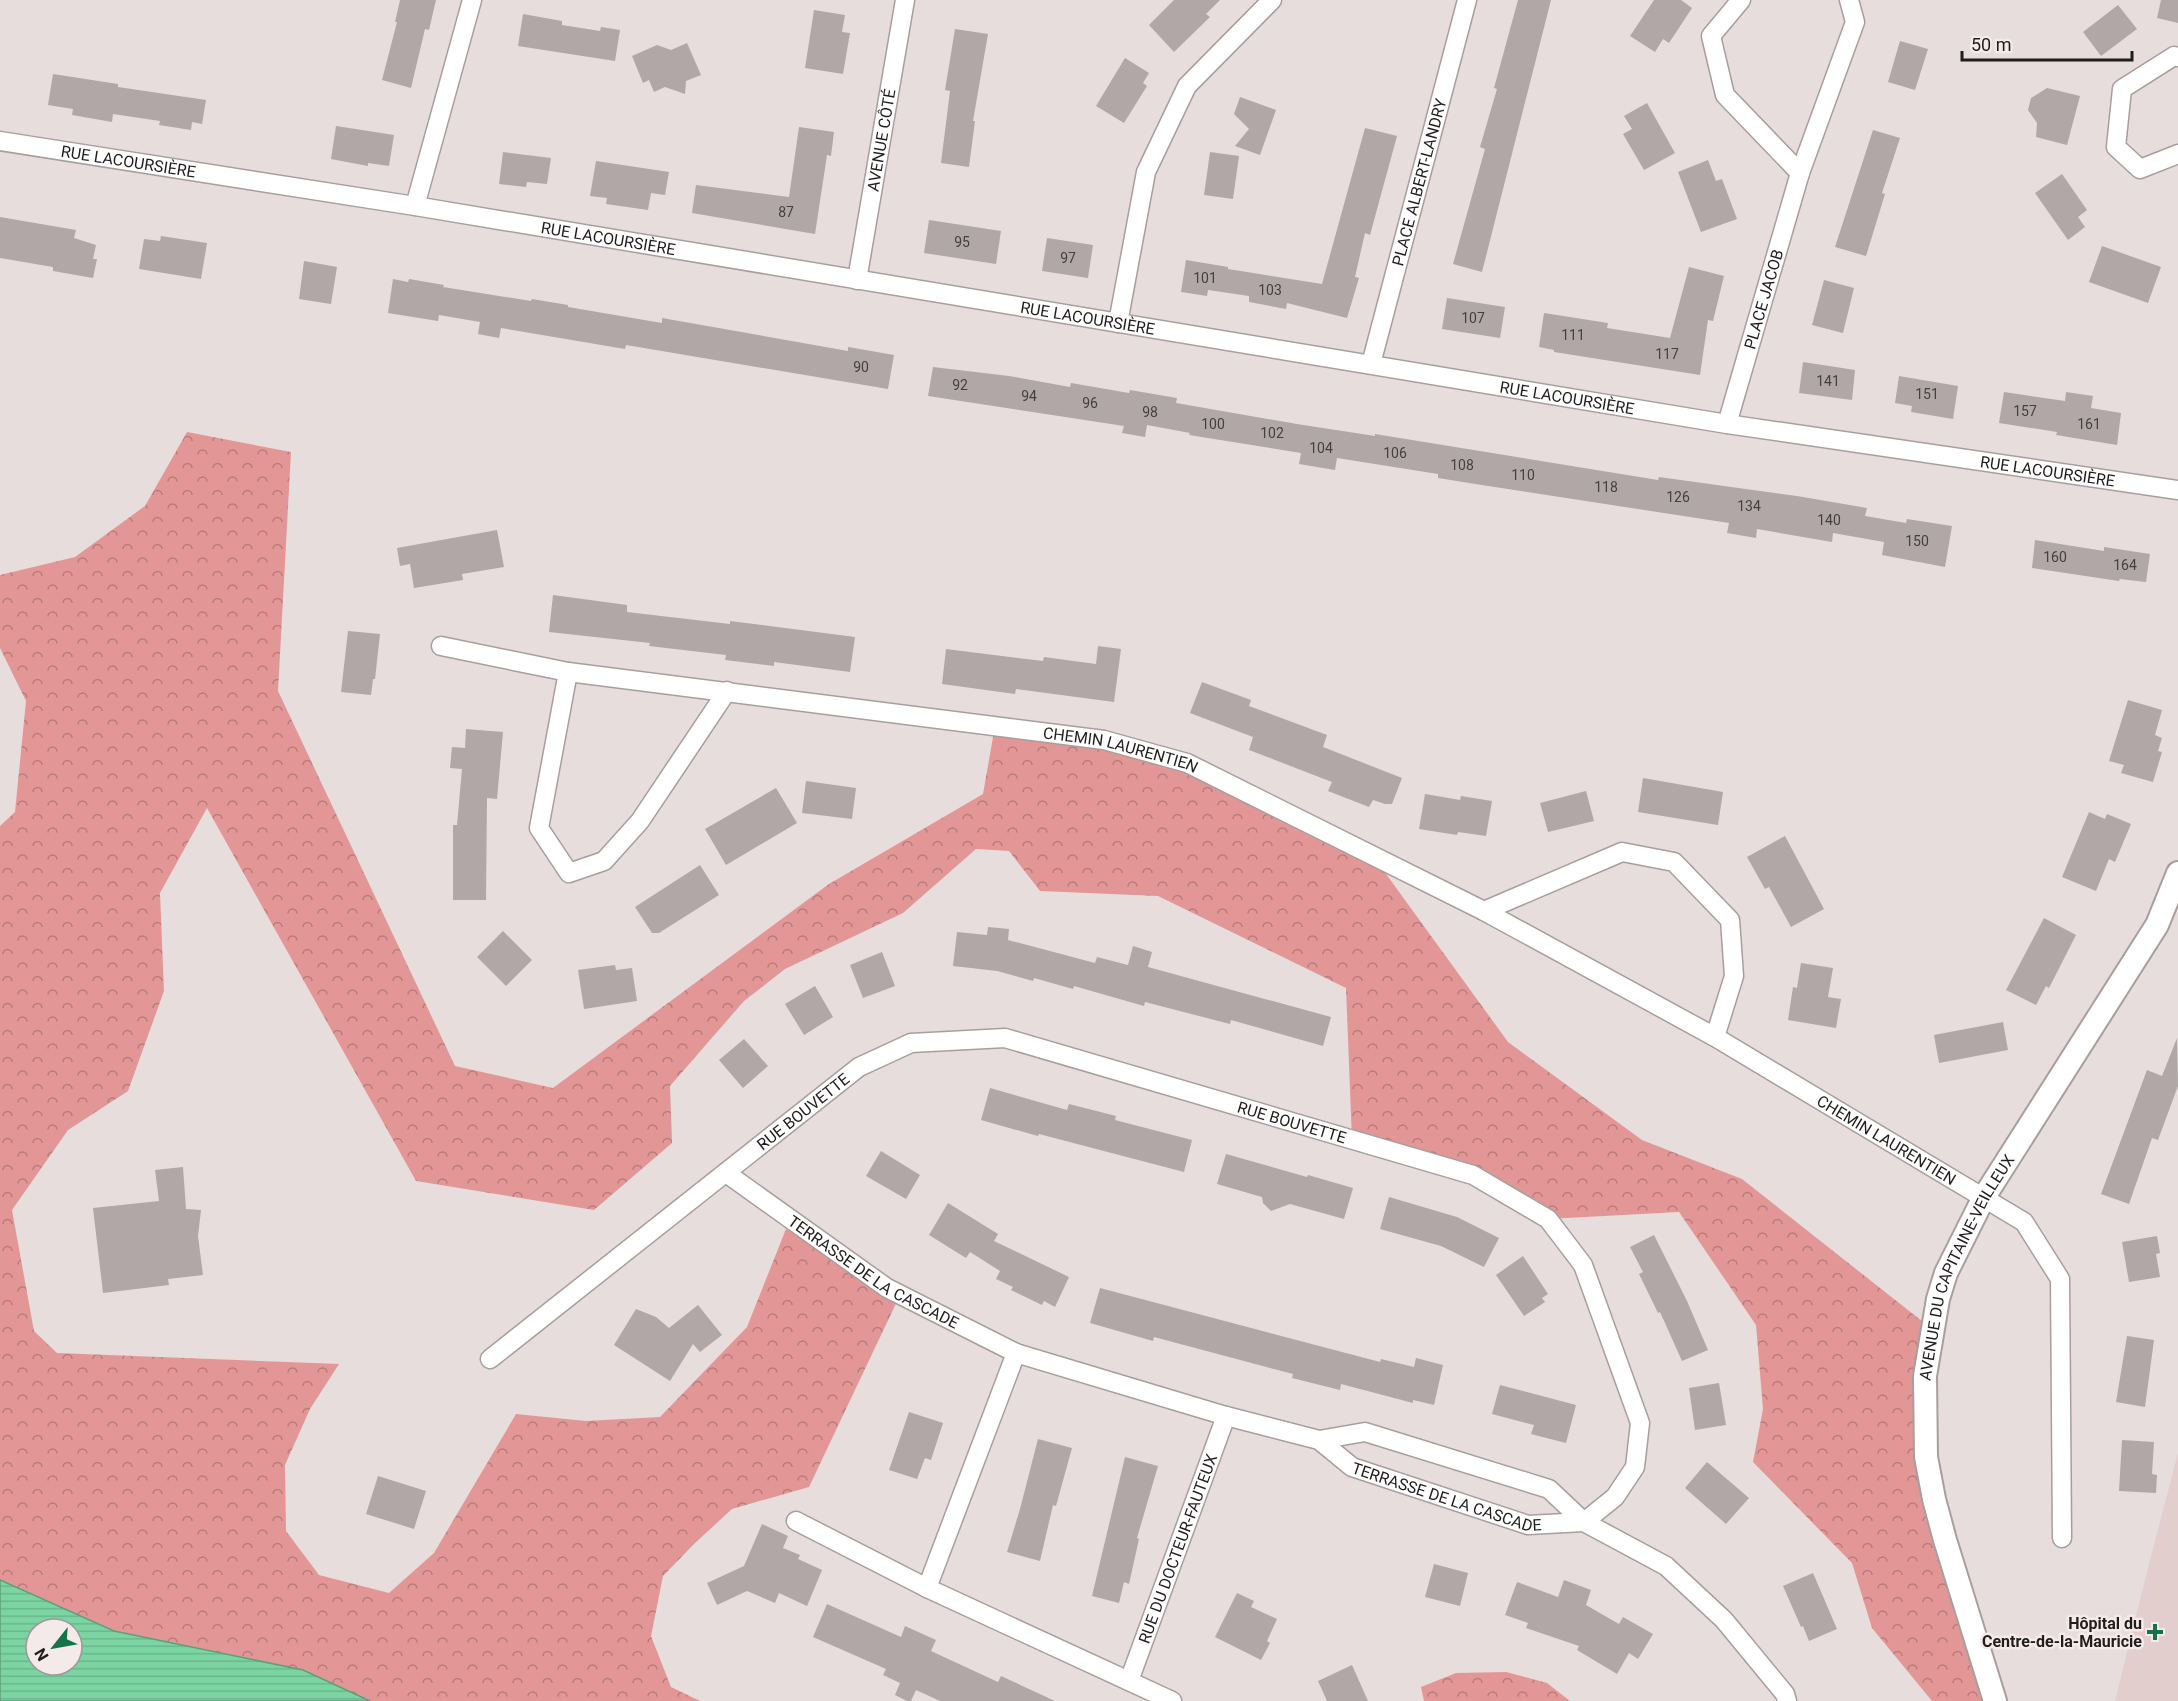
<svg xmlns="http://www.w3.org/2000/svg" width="2178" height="1701" viewBox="0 0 2178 1701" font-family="Roboto,sans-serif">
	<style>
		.built { fill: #e1cecd }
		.forest { fill: url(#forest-crowns) }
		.water { fill: url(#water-rules); stroke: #609e7b; stroke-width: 1.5; fill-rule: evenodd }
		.building { fill: #b1a7a7 }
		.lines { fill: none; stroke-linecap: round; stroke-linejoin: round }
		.minor-casing { stroke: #a89e9e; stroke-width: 21 }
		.tertiary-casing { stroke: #a89e9e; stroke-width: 26 }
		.minor { stroke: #fff; stroke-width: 18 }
		.tertiary { stroke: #fff; stroke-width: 22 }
		.poi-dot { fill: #167349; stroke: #f5eaea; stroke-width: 2 }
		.labels { text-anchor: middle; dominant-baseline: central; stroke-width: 5; stroke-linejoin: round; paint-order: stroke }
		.number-label { font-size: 14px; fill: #454040 }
		.street-label { font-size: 16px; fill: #211d1d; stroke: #f5eaea }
		.poi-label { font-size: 16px; font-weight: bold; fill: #211d1d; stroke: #f5eaea; text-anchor: end }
	</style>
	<defs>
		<pattern id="forest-crowns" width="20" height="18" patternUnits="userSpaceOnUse" patternTransform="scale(1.5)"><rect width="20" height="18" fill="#e29796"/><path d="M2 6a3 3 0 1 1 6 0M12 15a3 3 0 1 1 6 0" fill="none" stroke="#b77b7a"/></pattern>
		<pattern id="water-rules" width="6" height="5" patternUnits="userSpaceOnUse" patternTransform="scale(1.5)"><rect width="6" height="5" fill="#7bd5a3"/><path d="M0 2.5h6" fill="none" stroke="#6ab68c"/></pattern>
	</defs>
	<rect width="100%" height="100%" fill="#e7dddd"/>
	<path class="built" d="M2178,1453V1701H2115L2149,1564Z"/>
	<path class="forest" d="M187,432L291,452L278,691L455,1066L553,1088L829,884L983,794L995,726L1187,763L1373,856L1508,1042L1642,1140L1742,1179L1932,1329L1924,1415L1995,1701H1932L1872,1628L1852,1563L1753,1462L1763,1409L1756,1325L1679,1212L1548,1219L1473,1175L1352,1140L1346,988L1158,896L1040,891L1009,851L976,849L903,913L785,969L744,1001L670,1086L672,1143L594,1210L416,1181L207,808L160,893L164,991L128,1091L68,1130L12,1210L34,1331L57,1353L339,1364L310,1409L285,1465L286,1531L319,1575L389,1593L434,1553L516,1414L586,1421L660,1417L747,1327L786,1229L900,1295L809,1487L732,1509L695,1543L663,1576L651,1636L671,1687L700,1701H370L303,1670L114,1631L0,1580V826L15,812L26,701L0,648V575L75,557L145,506Z
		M1506,1672L1547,1683L1570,1701H1424L1421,1687L1456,1673Z"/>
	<path class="water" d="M0,1580L114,1631L303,1670L370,1701H0ZM36,1629H72V1665H36Z"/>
	<path class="building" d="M400,0H436L429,30L425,29L411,88L382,80L397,22H395Z
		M1174,0H1220L1206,14L1210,17L1174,52L1149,25Z
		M1518,0H1551L1482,272L1453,264L1485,149L1480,147L1497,89L1494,88Z
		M1654,0H1681L1692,8L1669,43L1663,39L1655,52L1630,36Z
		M2161,0H2178V23L2157,18Z
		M2118,5L2137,29L2101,56L2083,32Z
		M814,10L845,15L842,32L850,33L843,74L805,68Z
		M523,14L562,21V25L600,31L601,27L620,30L615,61L518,46Z
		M955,29L988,34L973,121H975L969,167L941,163L950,91L945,90Z
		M1900,41L1928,49L1915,90L1888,82Z
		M687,43L701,75L686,81L685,94L665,87L654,92L649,80L643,83L632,56L657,45L671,50Z
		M1125,58L1149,73L1143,83L1147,86L1124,123L1096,106Z
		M53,74L118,84V87L206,100L202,124L192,122L191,130L159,125L160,121L113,114L112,122L72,115L73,109L48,105Z
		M2047,88L2080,96L2067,145L2036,137L2037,123L2028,110L2031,98Z
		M1240,97L1276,110L1260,155L1235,146L1249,129L1234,114Z
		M1647,103L1675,153L1644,170L1623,134L1632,129L1624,116Z
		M336,126L394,135L389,166L368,163V166L331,159Z
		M799,127L834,132L831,156L827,155L815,234L692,213L696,185L789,197Z
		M1365,128L1397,136L1370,235L1365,233L1355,277L1359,278L1347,318L1287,303L1286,309L1249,302V296L1208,290L1207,296L1181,292L1186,260L1228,267V269L1322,284Z
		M1873,130L1900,138L1882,193L1885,194L1866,256L1835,247Z
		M503,152L551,158L547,184L527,182L526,187L499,184Z
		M1210,152L1239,156L1233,199L1204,195Z
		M1708,160L1716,181L1722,179L1737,219L1701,232L1678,172Z
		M596,161L669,172L665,195L651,193L648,210L606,204L607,198L590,196Z
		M2062,174L2087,210L2078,217L2085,227L2068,240L2035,193Z
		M0,217L76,230L74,238L96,245L93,259H97L93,278L53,271V267L0,258Z
		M929,220L1001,231L996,264L924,253Z
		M161,236L207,243L201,279L139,269L144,239L160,241Z
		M1047,238L1093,245L1088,278L1042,271Z
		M2102,246L2161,267L2148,303L2089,282Z
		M304,261L337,267L331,304L299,299Z
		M1689,267L1724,276L1713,321L1708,320L1700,375L1554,352V350L1539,347L1544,313L1608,323L1607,328L1670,338Z
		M393,279L408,282L409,279L444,285L443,287L531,301L532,299L568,305V307L662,323V318L848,351V347L894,355L888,389L626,345L625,349L501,328L499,338L478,334L480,322L439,315L438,321L388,313Z
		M1824,280L1854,288L1843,333L1812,325Z
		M1447,298L1505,307L1500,338L1442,329Z
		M1803,362L1855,370L1852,400L1799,393Z
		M933,367L1009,376L1070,387L1071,383L1129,393L1130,390L1177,398L1176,403L1297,424L1375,436V434L1658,480L1659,477L1797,496L1867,508L1865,516L1906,523L1907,519L1952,526L1945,567L1882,555L1884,542L1833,533L1832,542L1757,529L1756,538L1727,533L1729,523L1488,486L1438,478V474L1337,458L1335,470L1299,464L1301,453L1189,435L1190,433L1147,425L1145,437L1122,433L1124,426L928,396Z
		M1899,376L1958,386L1953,419L1911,412L1912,406L1895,403Z
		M2004,392L2065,401L2066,392L2093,396L2091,408L2121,413L2117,445L2056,435L2057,432L1999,423Z
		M497,530L504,567L462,574L463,580L414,588L410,564L400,566L397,548Z
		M2035,540L2104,551V547L2150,554L2146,582L2120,579L2119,581L2032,568Z
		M553,595L627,605V612L730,624V621L855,637L850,672L774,662V666L725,660L726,655L649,646L650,643L549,632Z
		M348,631L380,634L375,679H373L371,695L341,692Z
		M1098,646L1121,649L1114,702L1016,689L1015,694L942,684L946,649L1043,661L1044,657L1096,664Z
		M1202,682L1251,700L1249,706L1327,735L1323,747L1402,778L1392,804H1385L1373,800L1369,807L1328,791L1332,782L1249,750L1253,737L1190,713Z
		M2128,700L2162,710L2155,735L2162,738L2158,751L2162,752L2153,782L2121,773L2124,765L2109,761Z
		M466,729L503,732L497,799L487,798L486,900H453V825H457L462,769L450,768L452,747L465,748Z
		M1643,778L1723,792L1718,825L1638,812Z
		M806,781L856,788L852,819L802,813Z
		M776,788L797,823L726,865L705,829Z
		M1586,791L1594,821L1548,832L1540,803Z
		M1425,794L1460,800L1461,796L1492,801L1486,836L1458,832L1457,835L1419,829Z
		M2089,812L2105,819L2107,814L2131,824L2115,862L2109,859L2096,891L2062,877Z
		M1785,836L1824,909L1791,927L1769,887L1765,889L1747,857Z
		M700,865L719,895L659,933H652L635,907Z
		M2044,918L2076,935L2049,988L2046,986L2036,1005L2006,990Z
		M988,927L1009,929L1008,940L1095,963L1097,957L1128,965L1133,946L1152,952L1148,967L1331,1017L1323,1046L1231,1020L1230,1024L1145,1002L1144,1006L1074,986L1073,989L1034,978L1033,981L997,971L953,966L957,932L987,935Z
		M503,931L532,960L506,986L477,957Z
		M882,952L895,986L863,998L850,965Z
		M1801,963L1833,968L1828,997L1841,999L1836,1028L1788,1020L1793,987L1797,988Z
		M615,965L616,970L632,968L637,1001L584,1009L578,970Z
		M815,986L833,1017L804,1035L785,1004Z
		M2003,1022L2008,1050L1939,1063L1934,1035Z
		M2177,1038L2178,1086L2158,1140L2152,1138L2129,1204L2101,1194L2147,1070L2162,1076Z
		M744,1039L768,1066L743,1088L719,1060Z
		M990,1088L1067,1110L1069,1104L1116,1116L1115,1120L1192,1140L1184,1172L1039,1134L1038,1136L981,1120Z
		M881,1151L920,1175L906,1199L866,1176Z
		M1226,1154L1307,1177L1308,1175L1353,1188L1344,1219L1290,1204L1271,1211L1263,1203L1262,1197L1217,1184Z
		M183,1167L186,1209L201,1210L198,1236L203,1275L168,1279L169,1285L103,1293L93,1208L159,1201L155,1170Z
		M1389,1197L1457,1217L1499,1238L1484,1267L1441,1246L1380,1229Z
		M948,1203L998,1234L994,1241L1069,1277L1055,1307L1044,1301L1042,1305L1011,1290L1013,1287L996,1279L1000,1271L970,1252L966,1258L929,1235Z
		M1654,1235L1687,1301L1708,1350L1682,1361L1660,1312L1658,1313L1639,1274L1643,1272L1630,1247Z
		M2157,1236L2160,1253L2156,1254L2160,1277L2129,1282L2122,1242Z
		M1523,1256L1548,1294L1542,1298L1545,1302L1524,1316L1496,1275Z
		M1100,1288L1380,1362L1381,1359L1414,1367L1416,1358L1443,1365L1434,1405L1413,1400V1403L1341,1384L1340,1390L1292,1378L1293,1374L1154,1337L1153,1341L1090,1323Z
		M698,1305L722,1335L700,1352L693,1344L670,1381L614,1345L636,1309L656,1317L669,1328Z
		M2127,1336L2154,1340L2145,1407L2116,1402Z
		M1719,1383L1726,1425L1695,1430L1689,1388Z
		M1500,1385L1576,1405L1566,1443L1531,1434L1534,1425L1492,1414Z
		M909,1412L943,1423L931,1460L925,1458L917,1479L889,1470Z
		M1038,1439L1072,1448L1056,1506L1053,1505L1040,1561L1007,1552L1020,1509Z
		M2122,1440L2154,1442L2152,1474L2157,1475L2156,1493L2119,1491Z
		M1125,1457L1158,1466L1137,1538L1139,1539L1129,1584L1124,1582L1119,1603L1092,1596Z
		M1707,1462L1749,1498L1726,1524L1685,1488Z
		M378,1476L426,1491L414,1529L366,1514Z
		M762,1524L788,1536L783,1548L800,1555L798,1559L822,1570L807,1606L779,1593L775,1603L747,1591L717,1605L707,1583L744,1566Z
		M1434,1564L1468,1573L1460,1606L1425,1597Z
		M1813,1573L1837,1629L1809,1641L1803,1626L1801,1627L1783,1586Z
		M1564,1580L1591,1590L1586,1605L1619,1624L1623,1617L1653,1634L1638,1659L1629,1653L1617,1674L1577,1650L1579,1646L1526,1628L1528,1623L1505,1615L1517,1582L1558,1597Z
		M1237,1593L1254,1601L1251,1607L1277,1619L1267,1641L1270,1643L1261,1660L1215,1637Z
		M827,1604L901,1637L905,1626L936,1640L931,1651L998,1682L1001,1676L1055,1701H940L916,1690L911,1701H907L895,1695L900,1683L883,1675L886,1669L813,1637Z
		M1352,1665L1368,1701H1327L1318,1681Z"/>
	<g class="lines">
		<defs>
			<g id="minor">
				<path d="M1741,0L1711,36L1725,95L1800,173"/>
				<path d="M2178,57L2174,56L2122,89L2116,147L2140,169L2178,154"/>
				<path id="s1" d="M0,141L415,206L1727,424L2178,490"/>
				<path d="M415,206L472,0"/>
				<path id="s2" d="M857,280L905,0"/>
				<path d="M1118,323L1146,172L1187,86L1272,0"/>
				<path id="s3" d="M1371,364L1467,0"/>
				<path id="s4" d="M1727,424L1800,173L1855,22L1849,0"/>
				<path id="s5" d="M441,646L568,672L1104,740L1187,763L1484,911L1715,1037L2024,1222L2060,1279L2062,1538"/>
				<path d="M568,672L539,828L569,873L604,861L640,821L727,691"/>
				<path d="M1484,911L1622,852L1674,862L1730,920L1734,976L1715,1037"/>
				<path id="s6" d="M726,1173L887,1288L1016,1353L1226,1416L1319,1440L1352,1467L1528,1525L1584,1522"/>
				<path id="s7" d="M490,1359L859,1067L911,1043L1005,1038L1473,1175L1548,1219L1583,1265L1640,1423L1635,1467L1615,1497L1584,1522"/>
				<path d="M1319,1440L1365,1432L1549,1489L1584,1522L1666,1566L1724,1620L1785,1694L1787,1701"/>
				<path d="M796,1521L927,1588L1172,1701"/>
				<path d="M927,1588L1016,1353"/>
				<path id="s8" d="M1129,1681L1226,1416"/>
			</g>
			<g id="tertiary">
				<path id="s9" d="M1995,1701L1945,1540L1934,1499L1926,1457L1925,1376L1938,1299L1946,1273L1984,1197L2157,925L2178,873"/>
			</g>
		</defs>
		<use href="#minor" class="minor-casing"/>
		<use href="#tertiary" class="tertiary-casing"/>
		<use href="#minor" class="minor"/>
		<use href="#tertiary" class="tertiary"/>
	</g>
	<path class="poi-dot" d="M2152 1623h6v6h6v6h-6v6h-6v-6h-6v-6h6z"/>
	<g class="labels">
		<g class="number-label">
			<text x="786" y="212">87</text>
			<text x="962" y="242">95</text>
			<text x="1068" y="258">97</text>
			<text x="1205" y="278">101</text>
			<text x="1270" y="290">103</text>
			<text x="1473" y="318">107</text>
			<text x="1573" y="335">111</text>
			<text x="1667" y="354">117</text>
			<text x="861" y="367">90</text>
			<text x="1828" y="381">141</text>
			<text x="960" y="385">92</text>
			<text x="1927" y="394">151</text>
			<text x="1029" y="396">94</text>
			<text x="1090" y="403">96</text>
			<text x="2025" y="411">157</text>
			<text x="1150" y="412">98</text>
			<text x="1213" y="424">100</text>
			<text x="2089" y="424">161</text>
			<text x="1272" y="433">102</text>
			<text x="1321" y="448">104</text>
			<text x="1395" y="453">106</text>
			<text x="1462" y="465">108</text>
			<text x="1523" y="475">110</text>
			<text x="1606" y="487">118</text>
			<text x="1678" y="497">126</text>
			<text x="1749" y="506">134</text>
			<text x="1829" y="520">140</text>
			<text x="1917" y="541">150</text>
			<text x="2055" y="557">160</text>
			<text x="2125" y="565">164</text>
		</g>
		<g class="street-label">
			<text stroke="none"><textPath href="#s2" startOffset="142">AVENUE CÔTÉ</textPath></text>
			<text stroke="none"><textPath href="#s1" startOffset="130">RUE LACOURSIÈRE</textPath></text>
			<text stroke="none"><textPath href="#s3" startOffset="188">PLACE ALBERT-LANDRY</textPath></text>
			<text stroke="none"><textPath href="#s1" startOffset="616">RUE LACOURSIÈRE</textPath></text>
			<text stroke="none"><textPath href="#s4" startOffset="130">PLACE JACOB</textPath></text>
			<text stroke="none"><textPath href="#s1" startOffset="1102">RUE LACOURSIÈRE</textPath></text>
			<text stroke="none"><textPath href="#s1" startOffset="1588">RUE LACOURSIÈRE</textPath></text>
			<text stroke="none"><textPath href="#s1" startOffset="2074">RUE LACOURSIÈRE</textPath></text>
			<text stroke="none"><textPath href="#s5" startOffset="688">CHEMIN LAURENTIEN</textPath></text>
			<text stroke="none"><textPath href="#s7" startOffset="399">RUE BOUVETTE</textPath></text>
			<text stroke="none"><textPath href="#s7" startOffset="921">RUE BOUVETTE</textPath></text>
			<text stroke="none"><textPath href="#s5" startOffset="1551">CHEMIN LAURENTIEN</textPath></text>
			<text stroke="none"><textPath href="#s9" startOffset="452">AVENUE DU CAPITAINE-VEILLEUX</textPath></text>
			<text stroke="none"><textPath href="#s6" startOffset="178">TERRASSE DE LA CASCADE</textPath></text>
			<text stroke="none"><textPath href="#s6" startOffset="800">TERRASSE DE LA CASCADE</textPath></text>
			<text stroke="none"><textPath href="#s8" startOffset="141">RUE DU DOCTEUR-FAUTEUX</textPath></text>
		</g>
		<g class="poi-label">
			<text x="2142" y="1623">Hôpital du<tspan x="2142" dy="18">Centre-de-la-Mauricie</tspan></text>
		</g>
	</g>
	<g transform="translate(54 1647) rotate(239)"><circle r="28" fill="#f5eaea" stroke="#a09898" stroke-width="1.5"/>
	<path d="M0-4.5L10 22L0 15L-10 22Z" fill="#167349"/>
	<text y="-9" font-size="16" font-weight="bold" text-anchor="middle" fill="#211d1d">N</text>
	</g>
	<path d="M1962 51v9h170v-9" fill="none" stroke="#211d1d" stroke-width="3"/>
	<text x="1971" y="51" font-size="18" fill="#211d1d" stroke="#f5eaea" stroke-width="4.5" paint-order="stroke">50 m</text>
</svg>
